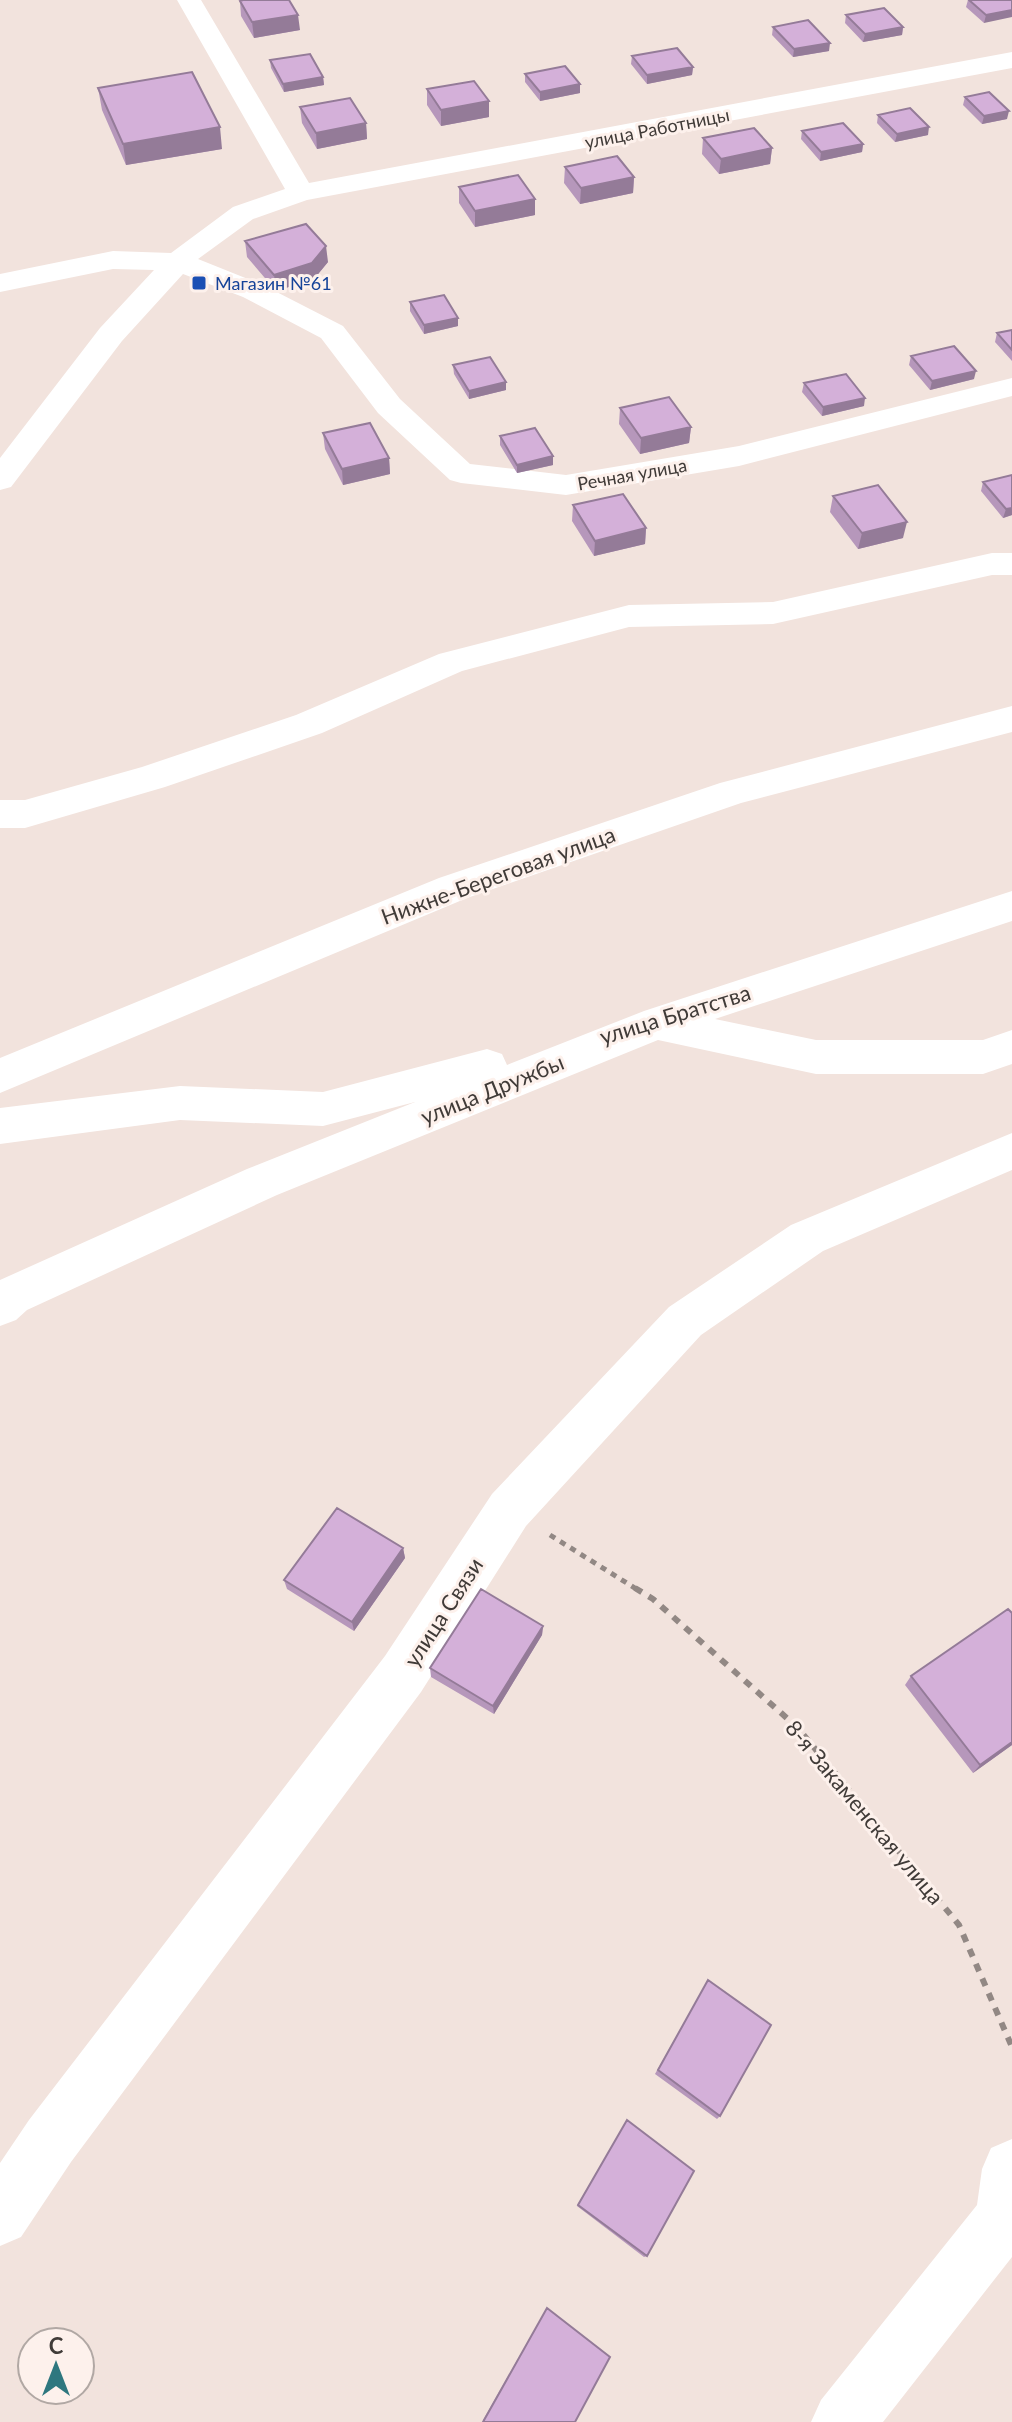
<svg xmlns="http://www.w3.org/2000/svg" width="1012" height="2422" viewBox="0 0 1012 2422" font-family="Lato,sans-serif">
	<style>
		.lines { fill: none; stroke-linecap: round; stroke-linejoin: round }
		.path-far1 { stroke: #928884; stroke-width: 5; stroke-dasharray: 6 6; stroke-linecap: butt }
		.path { stroke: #928884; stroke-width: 6; stroke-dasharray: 8 8; stroke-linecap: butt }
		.minor { fill: #fff; fill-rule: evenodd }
		.wall { fill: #b697bb }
		.shaded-wall { fill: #947b98 }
		.building { fill: #d4b0d9; stroke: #947b98; stroke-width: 2 }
		.transit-dot { fill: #1a4fb4; stroke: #fdf1ec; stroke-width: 3 }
		.labels { text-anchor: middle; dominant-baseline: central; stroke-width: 6; stroke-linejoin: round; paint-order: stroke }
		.far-street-label { font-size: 18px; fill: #403b38; stroke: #fdf1ec }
		.far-transit-label { font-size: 18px; fill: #164399; stroke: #fdf1ec; text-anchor: start }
		.street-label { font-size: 22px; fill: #403b38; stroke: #fdf1ec }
	</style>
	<rect width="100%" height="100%" fill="#f2e3dd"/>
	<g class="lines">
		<path class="path-far1" d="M550,1535L638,1590"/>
		<path class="path" d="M635,1588L653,1599L798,1728L959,1925L1012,2047"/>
		<path class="minor" d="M177,0H201L309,183L1012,52V68L307,200L253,219L198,259L263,285L343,326L400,399L470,464L566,475L739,446L1012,378V396L739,466L566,495L461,483L450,480L378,413L321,338L243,297L183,274L122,341L11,487L0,490V458L100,328L154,270L113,269L0,292V274L113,251L171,253L233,207L285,189Z
			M992,553H1012V575H992L773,624L629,627L462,671L322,733L165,787L25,828H0V800H25L142,767L296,715L439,654L629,605L773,602Z
			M1012,706V732L741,803L467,898L0,1093V1058L439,878L720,783Z
			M1012,891V921L715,1019L816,1040H983L1012,1030V1064L983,1074H816L658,1040L277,1195L27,1310L16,1320L0,1326V1280L247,1169L415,1102L323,1126L180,1120L0,1144V1108L180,1086L323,1092L487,1049L502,1054L507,1065L644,1011Z
			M1012,1133V1170L823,1251L701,1335L526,1526L421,1692L71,2162L21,2237L0,2246V2163L29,2120L385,1656L492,1494L669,1307L791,1225Z
			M1012,2139V2257L883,2422H811L821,2400L977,2205L982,2169L991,2148Z"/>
	</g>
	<path class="wall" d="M968,0H1012L984,23L966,7Z
		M240,1L300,30L254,38L241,16Z
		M846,15L903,27L902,35L863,42L845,23Z
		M773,27L829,51L793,57L772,35Z
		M632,56L693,67L692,75L647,84L631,64Z
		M270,60L323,77L324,85L284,92L271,68Z
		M525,74L580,93L540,101L525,82Z
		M98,88L222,149L126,165L102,110Z
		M427,89L489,101V117L441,126L427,105Z
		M965,97L1007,119L982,124L963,105Z
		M300,107L366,123L367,139L317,149L302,123Z
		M878,115L928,135L895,142L877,123Z
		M802,131L863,144L862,152L820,161L801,139Z
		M703,138L772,148L770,164L719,174L702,154Z
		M565,167L634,177L633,193L580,204L564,183Z
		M459,187L535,199V215L475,227L459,203Z
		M245,241L328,262L314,279L276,291L247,257Z
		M410,302L458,326L424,334L410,311Z
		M1012,330V361L995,342L997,333Z
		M911,356L974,379L930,390L909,365Z
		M453,365L506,390L469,399L454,374Z
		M804,383L864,406L822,416L802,392Z
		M620,408L691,427L689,443L640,454L619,424Z
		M323,433L389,458L390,474L343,485L325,449Z
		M500,436L553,465L517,473L500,445Z
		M983,482L1012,515L1003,518L981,491Z
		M833,496L903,538L858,549L830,512Z
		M573,505L646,528L645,544L594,556L572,521Z
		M403,1548L405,1558L354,1631L287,1589L284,1580Z
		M543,1626L542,1635L494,1714L431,1677L430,1668Z
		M911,1676L1012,1745L973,1773L905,1685Z
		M708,1980L720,2116L717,2119L655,2074Z
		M627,2120L647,2256L644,2257L577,2206Z
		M547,2308L610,2357L483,2422V2420Z"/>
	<path class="shaded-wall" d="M1012,10V17L984,23L986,15Z
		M298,15L300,30L254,38L252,22Z
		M903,27L902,35L863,42L865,34Z
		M830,43L829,51L793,57L794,49Z
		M693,67L692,75L647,84V75Z
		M323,77L324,85L284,92L283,84Z
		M580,84V93L540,101V92Z
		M489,101V117L441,126V110Z
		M1009,111L1007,119L982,124L984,116Z
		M366,123L367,139L317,149L316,133Z
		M220,127L222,149L126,165L123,144Z
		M929,127L928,135L895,142L897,134Z
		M863,144L862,152L820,161L821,152Z
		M772,148L770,164L719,174L721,159Z
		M634,177L633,193L580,204L581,188Z
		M535,199V215L475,227V211Z
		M326,246L328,262L314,279L276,291L274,275Z
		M458,318V326L424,334V325Z
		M976,371L974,379L930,390L932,381Z
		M506,382V390L469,399V391Z
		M865,398L864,406L822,416L823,407Z
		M691,427L689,443L640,454L641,438Z
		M553,456V465L517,473V465Z
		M389,458L390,474L343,485L342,469Z
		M1012,508V515L1003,518L1006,509Z
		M907,522L903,538L858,549L862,533Z
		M646,528L645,544L594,556L595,541Z
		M403,1548L405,1558L354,1631L352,1622Z
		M543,1626L542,1635L494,1714L493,1706Z
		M1012,1742V1745L973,1773L980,1765Z"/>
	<path class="building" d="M243,0H289L298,15L252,22L240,1Z
		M969,0H1012V10L986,15Z
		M884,8L903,27L865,34L846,15Z
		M808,20L830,43L794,49L773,27Z
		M677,48L693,67L647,75L632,56Z
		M310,54L323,77L283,84L270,60Z
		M565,66L580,84L540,92L525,74Z
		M192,72L220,127L123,144L98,88Z
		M474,81L489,101L441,110L427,89Z
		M989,92L1009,111L984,116L965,97Z
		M350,98L366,123L316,133L300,107Z
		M910,108L929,127L897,134L878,115Z
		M843,123L863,144L821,152L802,131Z
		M754,128L772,148L721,159L703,138Z
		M617,156L634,177L581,188L565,167Z
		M518,175L535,199L475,211L459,187Z
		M306,224L326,246L312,263L274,275L245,241Z
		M444,295L458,318L424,325L410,302Z
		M1012,330V350L997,333Z
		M954,346L976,371L932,381L911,356Z
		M490,357L506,382L469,391L453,365Z
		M846,374L865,398L823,407L804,383Z
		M669,397L691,427L641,438L620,408Z
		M370,423L389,458L342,469L323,433Z
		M535,428L553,456L517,465L500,436Z
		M1012,475V508L1006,509L983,482Z
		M878,485L907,522L862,533L833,496Z
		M623,494L646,528L595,541L573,505Z
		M337,1508L403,1548L352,1622L284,1580Z
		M481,1589L543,1626L493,1706L430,1668Z
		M1008,1609L1012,1613V1742L980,1765L911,1676Z
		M708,1980L771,2025L720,2116L658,2070Z
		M627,2120L694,2171L647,2256L578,2205Z
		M547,2308L610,2357L575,2422H483Z"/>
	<rect class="transit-dot" x="191" y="275" width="16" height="16" rx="4"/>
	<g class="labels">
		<g class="far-street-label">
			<text transform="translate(657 128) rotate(-11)">улица Работницы</text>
			<text transform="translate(632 474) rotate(-10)">Речная улица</text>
		</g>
		<g class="far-transit-label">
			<text x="215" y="283">Магазин №61</text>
		</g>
		<g class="street-label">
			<text transform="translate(498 875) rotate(-20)">Нижне-Береговая улица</text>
			<text transform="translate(675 1014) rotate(-17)">улица Братства</text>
			<text transform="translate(492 1089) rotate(-22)">улица Дружбы</text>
			<text transform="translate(443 1612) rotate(-57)">улица Связи</text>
			<text transform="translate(865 1812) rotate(50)">8-я Закаменская улица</text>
		</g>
	</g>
	<g transform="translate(56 2366)"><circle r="38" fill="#fdf1ec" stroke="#b1a8a4" stroke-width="2"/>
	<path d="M0-6L14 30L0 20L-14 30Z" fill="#2e777f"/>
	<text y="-12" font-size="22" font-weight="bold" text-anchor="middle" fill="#403b38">С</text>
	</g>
</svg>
